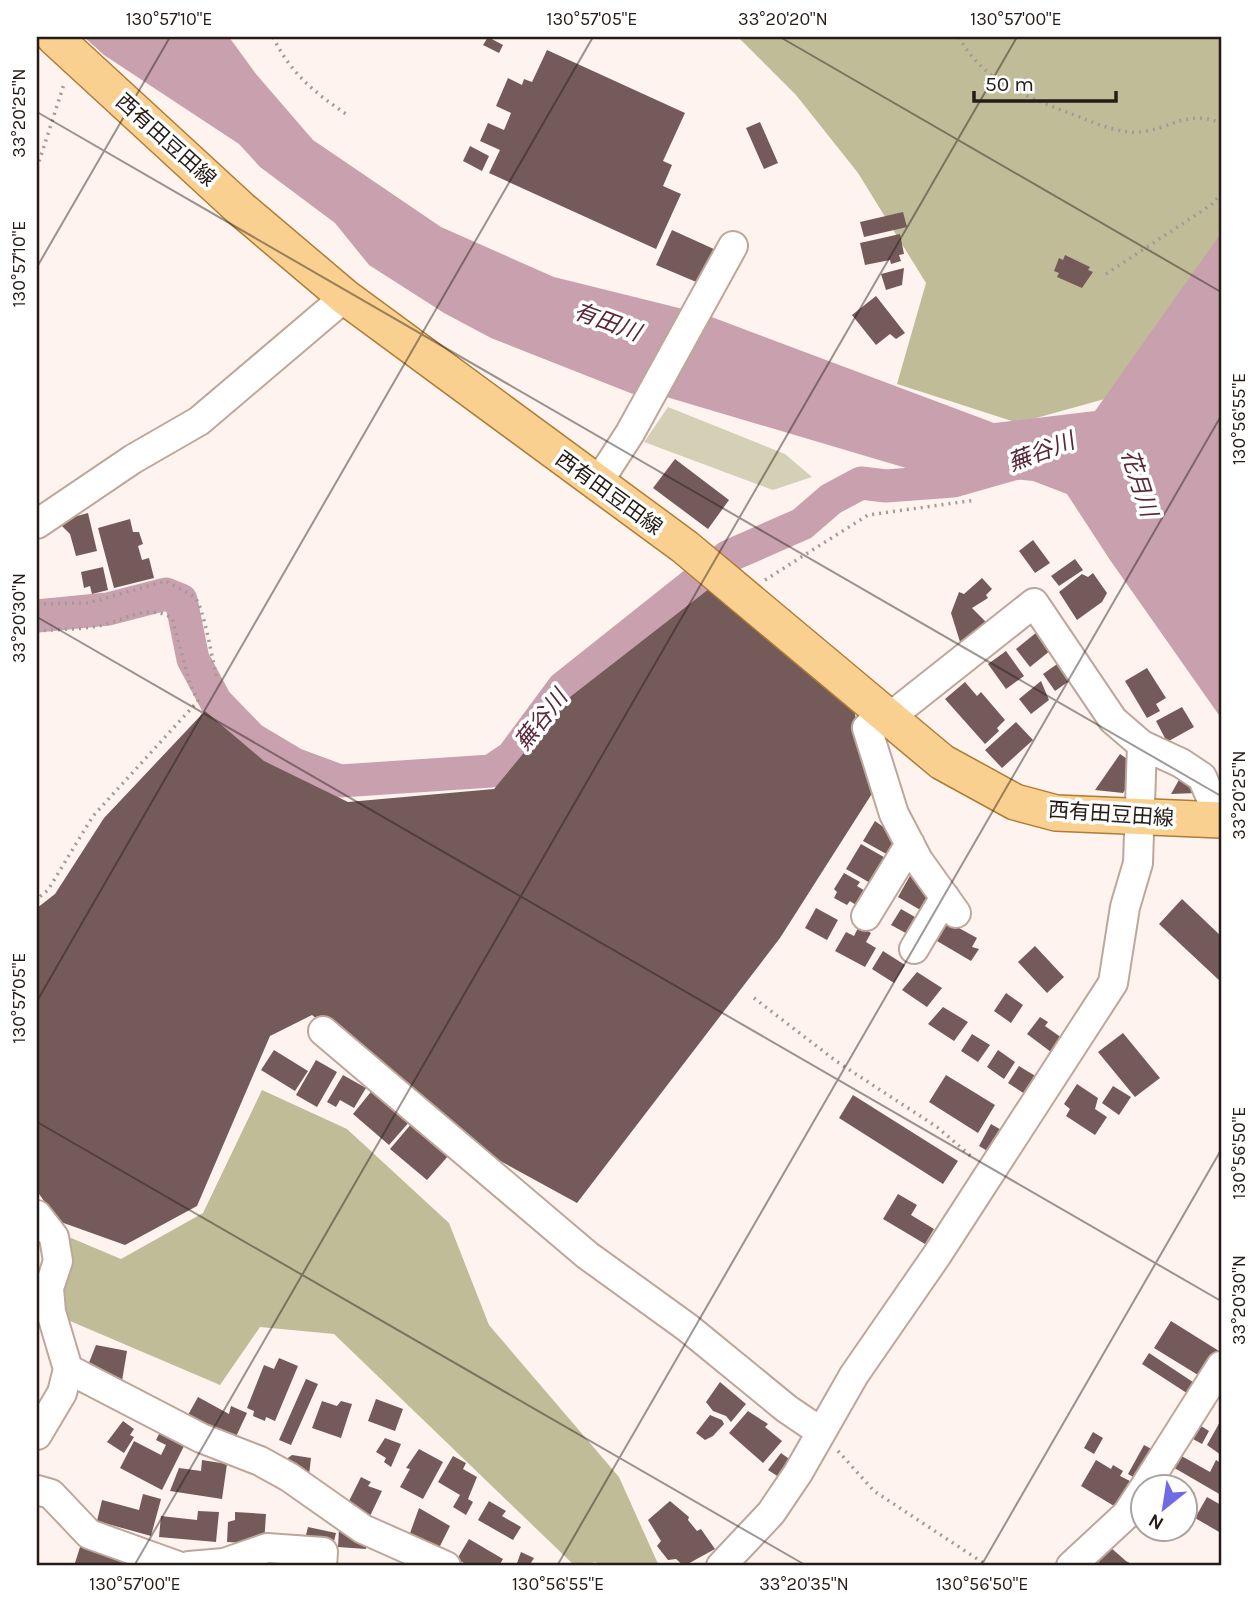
<svg xmlns="http://www.w3.org/2000/svg" width="1258" height="1603" viewBox="0 0 1258 1603" font-family="Karla,'Noto Sans JP',sans-serif">
	<style>
		.green { fill: #d3d0b6 }
		.forest { fill: #c1bc98 }
		.water { fill: #c9a1ae }
		.lines { fill: none; stroke-linecap: round; stroke-linejoin: round }
		.river { stroke: #c9a1ae; stroke-width: 33 }
		.building { fill: #745b59 }
		.minor-casing { stroke: #bea69a; stroke-width: 32 }
		.major-casing { stroke: #ad7d36; stroke-width: 38 }
		.path { stroke: #a49a95; stroke-width: 3.5; stroke-dasharray: 2 5; stroke-linecap: butt }
		.minor { stroke: #fff; stroke-width: 28 }
		.major { stroke: #fad090; stroke-width: 35 }
		.ticks { fill: none; stroke: #251c17; stroke-width: 2; stroke-opacity: 0.45 }
		.labels { text-anchor: middle; dominant-baseline: central; stroke-width: 7; stroke-linejoin: round; paint-order: stroke }
		.street-label { font-size: 21px; fill: #251c17; stroke: #fff }
		.water-label { font-size: 23px; font-style: italic; fill: #5a273b; stroke: #fff }
		.neatline { fill: none; stroke: #251c17; stroke-width: 2.5 }
		.ticks-label { font-size: 18px; text-anchor: middle; fill: #251c17 }
	</style>
	<rect width="100%" height="100%" fill="#fef3ee"/>
	<path class="green" d="M668,407L785,454L812,477L773,490L644,442Z"/>
	<path class="forest" d="M738,37H1221V270L1130,392L1018,423L897,384L926,283L858,173L796,95Z
		M262,1090L347,1129L449,1223L489,1325L619,1477L659,1566H598L596,1562L575,1566L334,1334L260,1327L220,1385L63,1318L64,1235L121,1259L203,1213Z"/>
	<path class="water" d="M84,37H229L256,74L313,140L441,227L554,277L687,310L638,396L491,338L444,313L369,265L335,223L260,167L239,144L104,55Z
		M1221,233V718L1110,560L1067,494L1033,481L906,468L663,396L709,316L994,423L1095,411Z"/>
	<g class="lines">
		<path class="river" d="M37,616L108,609L166,594L181,600L193,659L216,702L252,739L294,764L340,781L491,771L512,757L563,688L729,556L802,524L831,499L861,483L886,486L953,481L1017,463"/>
	</g>
	<path class="building" d="M488,37L503,45L499,53L483,45Z
		M547,50L685,113L663,161L672,165L663,186L681,194L656,249L489,173L500,150L480,141L488,123L504,130L511,113L496,106L508,78L522,85L524,79L532,82Z
		M760,122L778,163L764,169L746,128Z
		M470,146L489,156L482,171L463,161Z
		M903,212L907,227L864,237L860,222Z
		M672,230L716,250L701,284L656,265Z
		M900,234L904,254L899,255L901,261L891,264L890,260L865,265L860,243Z
		M1065,255L1090,267L1088,270L1093,272L1082,288L1057,277L1059,273L1054,271L1059,258L1063,260Z
		M904,268L902,285L886,290L881,274Z
		M876,296L905,333L896,339L890,334L876,345L852,315Z
		M675,459L729,500L708,529L653,488Z
		M71,510L77,516L88,513L97,551L76,556L70,534L59,523Z
		M130,519L133,532H139L143,544L138,546L142,560L149,558L154,578L114,588L98,528Z
		M1033,540L1050,563L1035,573L1019,551Z
		M1075,559L1083,570L1059,586L1051,576Z
		M103,567L108,590L92,594L90,586L84,588L81,572Z
		M1093,573L1107,593L1102,602L1077,620L1059,592L1082,574L1088,577Z
		M982,578L992,589L986,595L988,598L972,608L986,622L961,645L951,613L959,592L964,594Z
		M714,585L854,710L873,792L780,938L577,1203L495,1158L312,1015L270,1036L197,1206L125,1245L58,1221L37,1191V908L55,894L104,818L205,711L264,761L348,802L494,789L570,697Z
		M1037,632L1051,650L1030,667L1016,649Z
		M1006,651L1024,676L1006,689L988,664Z
		M1060,662L1072,679L1055,691L1043,674Z
		M1147,668L1166,698L1156,704L1160,711L1147,718L1125,681Z
		M1041,681L1049,700L1031,714L1019,699Z
		M965,682L977,696L981,692L1005,720L997,728L999,731L985,744L945,699Z
		M1182,707L1194,727L1167,742L1156,721Z
		M1016,722L1033,740L1002,768L985,750Z
		M1120,754L1133,763V778L1123,793L1095,790Z
		M1180,778L1195,780L1196,793L1171,794Z
		M875,821L903,841L890,856L863,841Z
		M861,844L889,860L872,884L846,869Z
		M844,873L860,882L857,886L867,892L859,907L850,901L847,905L834,898L837,892L834,889Z
		M911,874L940,897L929,915L898,897Z
		M1182,899L1221,936V982L1159,924Z
		M816,908L838,920L827,940L805,928Z
		M901,909L922,921L913,937L891,925Z
		M948,922L977,938L972,947L979,949L971,961L937,941Z
		M859,926L871,933L866,942L876,948L865,967L835,951L846,932L854,936Z
		M1035,946L1064,977L1047,993L1018,962Z
		M883,951L905,965L894,983L872,969Z
		M917,972L942,988L927,1007L902,990Z
		M1006,993L1023,1005L1011,1023L994,1011Z
		M943,1007L968,1022L954,1041L928,1024Z
		M1040,1017L1048,1022L1045,1026L1062,1038L1051,1052L1027,1034Z
		M1123,1033L1160,1078L1135,1097L1098,1052Z
		M972,1034L990,1045L978,1062L961,1051Z
		M274,1050L308,1071L295,1091L261,1070Z
		M998,1050L1015,1062L1004,1079L987,1067Z
		M316,1060L337,1072L317,1107L296,1095Z
		M1019,1066L1037,1077L1025,1094L1008,1083Z
		M343,1075L366,1088L354,1108L340,1100L336,1107L327,1102Z
		M946,1075L995,1105L978,1133L929,1102Z
		M1077,1084L1098,1098L1095,1109L1107,1117L1095,1135L1066,1116L1070,1109L1064,1104Z
		M1113,1086L1131,1097L1119,1115L1102,1103Z
		M374,1088L411,1120L389,1145L353,1114Z
		M853,1095L958,1161L943,1184L839,1118Z
		M412,1123L449,1155L427,1180L390,1149Z
		M991,1124L1003,1131L991,1153L979,1146Z
		M898,1194L917,1205L911,1215L934,1229L925,1244L883,1219Z
		M1171,1321L1219,1351L1203,1378L1154,1348Z
		M96,1345L127,1351L122,1381L105,1378L88,1365Z
		M1149,1353L1202,1388L1196,1399L1142,1364Z
		M279,1358L298,1366L275,1421L266,1417L265,1421L253,1416L254,1411L247,1408L264,1365L274,1369Z
		M306,1379L318,1384L291,1445L279,1440Z
		M720,1382L746,1404L731,1422L726,1416L713,1411L706,1402Z
		M198,1397L229,1414L231,1406L247,1413L234,1441L192,1420L188,1415Z
		M376,1399L403,1409L395,1431L368,1421Z
		M322,1401L337,1406L341,1401L352,1404L341,1438L312,1428Z
		M748,1411L768,1424L765,1427L782,1441L763,1463L729,1433Z
		M710,1415L722,1420L724,1424L713,1436L705,1440L696,1433Z
		M1221,1420V1455L1207,1445Z
		M123,1421L134,1429L130,1435L134,1437L124,1453L107,1442Z
		M1201,1426L1209,1431L1202,1444L1193,1439Z
		M161,1430L186,1442L162,1490L120,1468L134,1441L161,1455L166,1445L156,1440Z
		M1093,1432L1103,1438L1094,1454L1084,1448Z
		M385,1438L401,1444L391,1467L384,1462L386,1458L376,1452Z
		M1144,1445L1157,1452L1140,1481L1128,1474Z
		M419,1449L443,1462L423,1499L400,1487L410,1469L406,1468Z
		M781,1453L792,1461L782,1479L768,1470Z
		M1178,1454L1210,1472L1216,1460L1221,1463V1495L1171,1466Z
		M292,1455L311,1458L308,1484L281,1463Z
		M453,1456L466,1463L463,1469L477,1477L468,1499L473,1502L466,1515L453,1507L460,1495L438,1482Z
		M202,1460L227,1464L222,1499L170,1491L179,1468L201,1471Z
		M1096,1460L1111,1469L1113,1465L1123,1471L1120,1476L1130,1481L1126,1487L1130,1490L1119,1509L1081,1486Z
		M361,1477L371,1482L368,1486L382,1491L370,1516L347,1505Z
		M1184,1487L1195,1493L1184,1511Z
		M143,1494L161,1499L151,1536L97,1521L102,1500L139,1510Z
		M1207,1497L1221,1505V1533L1195,1518Z
		M489,1501L506,1511L502,1516L521,1527L513,1540L478,1520Z
		M670,1501L689,1517L688,1520L697,1531L701,1529L715,1549L684,1566L676,1559L668,1560L657,1546L661,1541L648,1520Z
		M419,1508L450,1526L439,1548L431,1544L428,1548L409,1536Z
		M198,1511L219,1512L216,1542L159,1537L161,1516L197,1520Z
		M235,1512L266,1514L264,1544L227,1542L228,1522L235,1520Z
		M308,1527L336,1533L333,1545L305,1539Z
		M339,1529L367,1538L366,1549L338,1547Z
		M469,1539L503,1559L499,1566H469L457,1559Z
		M81,1544L136,1559L132,1566H74Z
		M1110,1547L1126,1561L1135,1566H1096Z
		M521,1552L534,1558L529,1566H516Z"/>
	<g class="lines">
		<defs>
			<path id="minor" d="M597,484L630,433L733,246
				M37,524L133,459L199,421L345,297
				M883,711L867,728L894,814L918,860L956,913
				M890,717L1034,603L1113,720L1142,745L1181,763L1202,777L1221,821
				M866,916L910,844
				M914,949L945,897
				M323,1031L587,1255L688,1328L787,1409L821,1432
				M37,1215L54,1237L58,1261L49,1288L51,1312L68,1369L62,1393L37,1435
				M68,1369L201,1438L260,1461L289,1477L363,1529L446,1566
				M1144,1488L1221,1366
				M37,1490L51,1494L89,1534L178,1566
				M189,1566L224,1563L267,1548L323,1552L322,1566
				M721,1566L771,1513L798,1473L854,1375L937,1255L1113,983L1125,907L1138,863L1142,745
				M1071,1566L1127,1514L1142,1491"/>
			<path id="major" d="M54,37L241,209L345,297L685,547L942,762L1015,802L1056,813L1221,820"/>
		</defs>
		<use href="#minor" class="minor-casing"/>
		<use href="#major" class="major-casing"/>
		<path class="path" d="M273,37C291,74 315,93 349,116
			M959,37C984,84 1035,100 1082,118C1097,124 1122,134 1139,132C1172,129 1186,109 1221,123
			M37,168L64,84
			M1106,274L1211,205L1221,194
			M765,580L868,515L976,500
			M37,604L88,603L166,581C175,587 187,591 195,598C204,607 213,664 217,679
			M37,631C57,629 78,630 98,626C123,621 147,603 172,618L190,684L198,701L93,816L48,890L37,899
			M754,998L836,1061L937,1127L973,1158
			M838,1451L874,1491L988,1566"/>
		<use href="#minor" class="minor"/>
		<use href="#major" class="major"/>
	</g>
	<path class="ticks" d="M780,37L1221,292M37,112L1221,796M37,267L170,37M37,617L1221,1301M37,1001L593,37M37,1122L807,1566M134,1566L1017,37M557,1566L1221,416M981,1566L1221,1150"/>
	<g class="labels">
		<g class="street-label">
			<text transform="translate(166 140) rotate(42)">西有田豆田線</text>
			<text transform="translate(609 493) rotate(36)">西有田豆田線</text>
			<text transform="translate(1111 814) rotate(4)">西有田豆田線</text>
		</g>
		<g class="water-label">
			<text transform="translate(607 322) rotate(20)">有田川</text>
			<text transform="translate(1041 452) rotate(-21)">蕪谷川</text>
			<text transform="translate(1139 483) rotate(72)">花月川</text>
			<text transform="translate(541 720) rotate(-52)">蕪谷川</text>
		</g>
	</g>
	<rect width="1258" height="1603" fill="none" stroke="#ffffff" stroke-width="77"/>
	<g transform="translate(1164 1508) rotate(210)"><circle r="33" fill="#ffffff" stroke="#a8a4a2" stroke-width="2"/>
	<path d="M0-5L12 26L0 18L-12 26Z" fill="#6e6be5"/>
	<text y="-10" font-size="19" font-weight="bold" text-anchor="middle" fill="#251c17">N</text>
	</g>
	<path d="M974 91v10h142v-10" fill="none" stroke="#251c17" stroke-width="3.5"/>
	<text x="985" y="91" font-size="21" fill="#251c17" stroke="#ffffff" stroke-width="5" paint-order="stroke">50 m</text>
	<rect x="38" y="38" width="1182" height="1526" class="neatline"/>
	<g class="ticks-label">
		<text x="169" y="25">130°57'10"E</text>
		<text x="592" y="25">130°57'05"E</text>
		<text x="783" y="25">33°20'20"N</text>
		<text x="1016" y="25">130°57'00"E</text>
		<text transform="translate(19 113) rotate(-90)" y="6">33°20'25"N</text>
		<text transform="translate(19 264) rotate(-90)" y="6">130°57'10"E</text>
		<text transform="translate(1239 419) rotate(-90)" y="6">130°56'55"E</text>
		<text transform="translate(19 618) rotate(-90)" y="6">33°20'30"N</text>
		<text transform="translate(1239 795) rotate(-90)" y="6">33°20'25"N</text>
		<text transform="translate(19 998) rotate(-90)" y="6">130°57'05"E</text>
		<text transform="translate(1239 1153) rotate(-90)" y="6">130°56'50"E</text>
		<text transform="translate(1239 1300) rotate(-90)" y="6">33°20'30"N</text>
		<text x="135" y="1590">130°57'00"E</text>
		<text x="558" y="1590">130°56'55"E</text>
		<text x="804" y="1590">33°20'35"N</text>
		<text x="982" y="1590">130°56'50"E</text>
	</g>
</svg>
